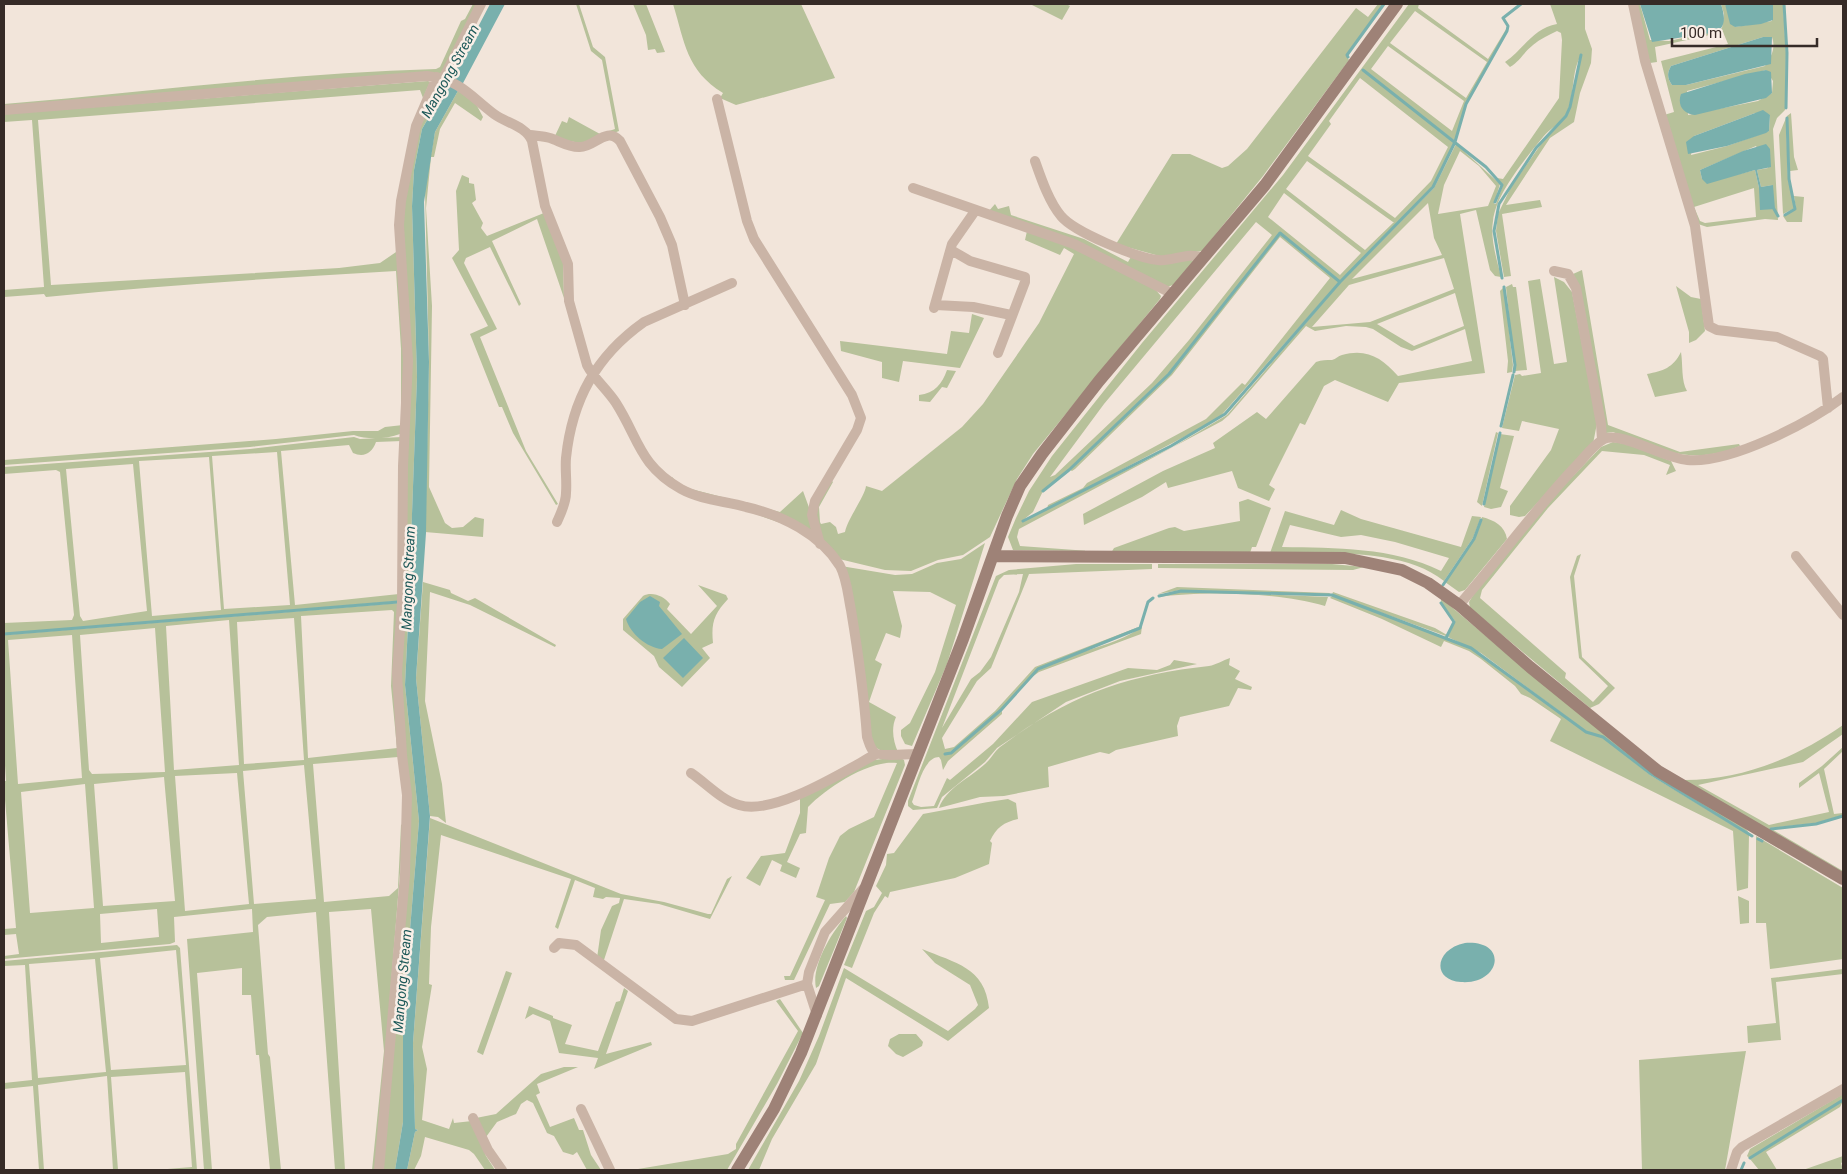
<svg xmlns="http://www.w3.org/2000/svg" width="1847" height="1174" viewBox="0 0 1847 1174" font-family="Roboto,sans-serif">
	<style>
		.green { fill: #b7c19a; fill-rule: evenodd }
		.water { fill: #79b0ad }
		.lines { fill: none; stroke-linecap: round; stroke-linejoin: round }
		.stream { stroke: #79b0ad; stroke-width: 3 }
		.street { stroke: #cab4a6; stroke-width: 10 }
		.secondary { stroke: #9e8277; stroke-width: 12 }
		.labels { text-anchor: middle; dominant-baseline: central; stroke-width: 5; stroke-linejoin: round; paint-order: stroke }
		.water-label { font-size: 14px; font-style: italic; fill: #1c5858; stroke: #faefe7 }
	</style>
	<rect width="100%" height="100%" fill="#f2e5da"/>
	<path class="green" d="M473,4H479L443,73L4,109V104C147,92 291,73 436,69L440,67L461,21L465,19Z
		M576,4H579L593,47L605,57L619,131L585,144L554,138L562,121L567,123L569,117L600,134L615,129L602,60L591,51Z
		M633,4H646L665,52L657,53L655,49L648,50L646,35Z
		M673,4H801L835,78L736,105L720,98L723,93C686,70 685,43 673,4Z
		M1030,4H1066L1070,6L1062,20Z
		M1378,4H1383L1346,55L1349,60L1263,176L1202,251L1163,257L1116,244L1172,154H1190L1222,168L1228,166L1247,149L1356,8L1368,17Z
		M1409,4H1419L1418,8L1488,59L1508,26L1507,31L1466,104L1455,141L1364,71L1454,142L1433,187L1340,281L1326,270L1339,282L1218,419L1047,509L1048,505L1083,488L1087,483L1206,419L1242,383L1245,385L1330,278L1280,237L1172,375L1075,469L1072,471L1070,470L1169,374L1280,233L1168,374L1069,469L1043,491L1033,512L1022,521L1173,447L1227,415L1341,282L1434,188L1456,144L1500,184L1494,204H1496L1503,185L1497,178L1503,179L1559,98L1562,40L1561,33L1557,31C1549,35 1540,39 1533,45C1524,52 1520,61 1510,67L1505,62C1523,50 1533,28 1557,24L1550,4H1585V29L1592,49L1591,63L1580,93L1574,122L1550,138L1506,205L1540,200L1542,207L1502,214L1511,276L1504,277L1496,231L1498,214L1511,187L1546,137L1566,117L1571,106L1582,54C1570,71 1576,97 1565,116C1560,124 1549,129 1543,137C1526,158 1496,193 1493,221C1490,239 1497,260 1501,277L1495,276L1490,270L1476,210L1460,214L1485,373L1399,383L1388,402L1335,380L1324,386L1305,425L1300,423L1269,485L1275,489L1269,501L1238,488L1232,471L1168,488L1166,482L1142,497L1084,525L1083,514L1163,471L1215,448L1213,443L1257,412L1266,419L1316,362C1322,360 1326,360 1332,360C1336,359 1338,356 1342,355C1367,348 1382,358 1398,376L1472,361L1465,329L1412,351L1401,347L1373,329L1366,327L1346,326L1315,331L1306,326L1229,415L1222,421L1019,529L1017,537L1020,546L1089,551L1013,550L1008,537L1016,518L1029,491L1052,456L1142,343L1283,175ZM1415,11L1487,62L1466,98L1390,43ZM1388,46L1464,101L1452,131L1371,69ZM1360,78L1448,147L1431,181L1395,218L1308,156L1331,124L1329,121ZM1460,151L1479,166L1496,186L1488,206L1438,214L1444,185ZM1307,161L1393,222H1394L1365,250L1286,189ZM1284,193L1361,253L1340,275L1268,217ZM1428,203L1434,238L1442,255L1352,279ZM1256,222L1272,235L1189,340L1152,383L1055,475L1050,477L1104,404ZM1444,258L1454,289L1370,322L1312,327L1349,285ZM1455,293L1464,326L1414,346L1377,324Z
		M1636,4H1640L1650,40L1669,41L1719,30L1722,28L1724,14L1721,4H1725L1735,27L1772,21L1773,4H1783L1786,53L1785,110L1777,118L1773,129L1778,220L1765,219L1707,227L1698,224L1664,115L1674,112L1661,61L1728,44L1723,32L1655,47L1657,62L1650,63ZM1763,37H1772C1776,49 1771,57 1765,66L1686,85H1672C1667,78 1667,73 1671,66ZM1766,70L1773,81L1772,93L1758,101L1688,115L1687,91ZM1755,113L1770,115L1769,131L1727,146L1691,155L1694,136ZM1756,146L1768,168L1757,170L1761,187L1773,185L1759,188L1755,170L1716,180L1702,179L1700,170ZM1754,188L1756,217L1705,223L1700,221L1694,207Z
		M428,81L430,82L423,98L420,90L38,120L51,285L339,268L380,263L399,250L403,292L404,410L401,407V349L396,271C279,278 163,285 46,297L44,294L4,297V290L44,287L32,120L4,122V114Z
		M439,83L448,84L422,129L414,170L412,206L417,377L409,597L405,598L409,604L405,685L419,821L403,1014V1122L395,1170H380L407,875L399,673L405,435L401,225L418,127Z
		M459,89L476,104L483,117L481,121L455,103L440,129L434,157H431L426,208L432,306L429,487L445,523L452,528L463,527L475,517L484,519L483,537L425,532L429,362L425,188L435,132Z
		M1791,113L1794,157L1798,170L1790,171L1787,116Z
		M1786,118L1788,179L1795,208L1783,214L1779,135Z
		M462,175L469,178V183L474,184L476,200L472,203L483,223L481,228L487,236L544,213L563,260L564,298L537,219L492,241L521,304L519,306L490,247L466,258L464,263L497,329L480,337L526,451L558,504L556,505L513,433L502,407H499L470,334L488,326L452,258L459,250L456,191Z
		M1794,196L1804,197L1802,222H1787L1783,216L1796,209Z
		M995,204L998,209L1009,206L1011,215L1084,239L1128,262L1132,255L1192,258L1193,262L1173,285L1167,287L988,212Z
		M1027,231L1068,244L1155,289L1161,296L1160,299L1033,454L1017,479L990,537L963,555L938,560L911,571L885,570L835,558L825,546L815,520L817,501L830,479L833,482L819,507L820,522L821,524L830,522L836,527L838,534L845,532C848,518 865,496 866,486L882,491L962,427L983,404L1039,323L1074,254L1064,248L1060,255L1025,240Z
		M1582,270L1608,425L1680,452L1739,444L1740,446C1693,466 1658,450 1613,432L1606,433L1573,274Z
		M1554,277L1564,282L1572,292L1597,423L1593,444L1525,516L1519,517L1510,515V506L1551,450L1559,429L1522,421L1519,431L1502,428L1515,375L1520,374L1522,376L1541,373L1528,281L1540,279L1554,364L1567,362Z
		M1512,284L1513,287H1516L1527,370L1515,371L1506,287Z
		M1676,286L1691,297L1701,299L1705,331L1696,340L1689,343V332Z
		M1504,287L1513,365L1512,372L1507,373L1508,361L1500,291Z
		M972,314L984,318L960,368L903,361L899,382L882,378V362L841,351L840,341L947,354L951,331L969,333Z
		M1681,352C1683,364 1681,381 1687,391L1655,397L1647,374C1663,371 1673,368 1681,352Z
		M947,370L956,371L947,388L942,387L930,402L919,401V395C935,393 942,384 947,370Z
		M403,425L400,434C387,439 367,440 354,435L250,447L4,465V460L276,439L353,431H378L385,427Z
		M1496,432L1498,433L1482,506L1477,502Z
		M1500,434L1514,436L1500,488L1508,491L1501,507L1491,509L1484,507Z
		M354,437L360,439L402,437V441L376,442C372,453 364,458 353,453L349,445L281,451L295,605L399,594V601L4,634V623L72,620L74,615L60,472L56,470L4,474V467L250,449ZM277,452L290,605L224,609L212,456ZM209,457L221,610L152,616L139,461ZM133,464L147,611L83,621L80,616L66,469Z
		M1613,442L1626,444L1671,461L1676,471L1666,475L1670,465L1644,455L1602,451L1548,508L1482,590L1480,598L1566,673L1565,678L1593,702L1608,686L1579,658L1570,577L1577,556L1581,554L1574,576L1582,657L1615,688L1599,704L1590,708L1470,608L1469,602L1475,592L1546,504L1601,447Z
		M672,477L678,483L691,489L780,512L803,491L811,513L812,534L690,491L670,479Z
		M1248,499L1271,508L1256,547H1252L1250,553H1111L1114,548L1169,528L1175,527L1184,531L1240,521L1239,502Z
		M1341,510L1361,519L1461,547L1472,516L1481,517L1473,538L1444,581C1402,547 1322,554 1270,553L1285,511L1334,525ZM1290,525L1341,537L1361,535L1395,542L1449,558L1441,571C1392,547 1336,548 1282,547Z
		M1482,517C1494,520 1505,526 1507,539L1465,590L1459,592L1445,582L1475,539Z
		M985,543L947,664L912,746L905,744L901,736V730L910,723L935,672L956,605L930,592L893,591L902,626L900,638L886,633L875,660L882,664L869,702L896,717C891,728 893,741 898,752L885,753L873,746L841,566L895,575L912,574L937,563L961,559Z
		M1076,564H1152V569L1029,574L991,668L977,681L942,738L945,749L954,747L995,711L1035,667L1141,626L1110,641L1038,668L1001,710L950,752L945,754L951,753L1002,711V714L948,761L943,770L941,760L939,757C923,757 917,790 912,802L914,805L921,807L934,806L947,778L950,780L993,744L1032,702L1128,668L1157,670L1170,665L1174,660L1197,664L1120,681L1066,702L997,748L985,762L942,797L937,808L913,810L908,806V801L996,576L1009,570ZM1023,574L1019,592L991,657L980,672L971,679L942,728L999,580L1004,575Z
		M1158,564H1332L1364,567L1353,570L1158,568Z
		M423,582L450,590L451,593L468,601L475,598L556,645L555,647L470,605L430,592L425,701L442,784L446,823L438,817L430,816L416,678Z
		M698,585L726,595L728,599C714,614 711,623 713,643L702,648L710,658L682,687L659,667L654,656L623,630V619L643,596C652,591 664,596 670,604L667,609L691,634L717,606Z
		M1177,587L1330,593L1329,595L1181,590L1158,594Z
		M1182,591L1328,597L1325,606C1278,592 1205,591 1157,597Z
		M1333,592L1435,628L1447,635L1446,636L1332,595Z
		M1332,596L1471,648L1586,732L1603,737L1650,775L1749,835L1748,888L1737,891L1733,831L1550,741L1561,719L1530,698L1521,694L1515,686L1481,659L1469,651L1444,641L1441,647L1382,619L1330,598Z
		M1441,598L1539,681L1747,830L1749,833L1651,774L1603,737L1586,731L1481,653L1448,637L1455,621L1441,602Z
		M399,603L398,757L313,764L324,902L389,896L398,888L401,825L404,823L376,1170H372L384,1051L371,909L329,912L345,1170H335L316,912L267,917L258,925L268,1054L270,1057L281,1170H270L259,1055H256L251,995H242V968L197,973L212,1170H204L187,939L253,932L252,909L174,917L175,942L170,944L4,959V956L19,954L16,934L4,935V929L16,928L4,788V781H6L4,750V635ZM392,610L394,612L391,686L397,748L308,758L301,616ZM294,618L304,760L244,764L237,622ZM229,620L239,765L174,770L166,626ZM155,628L165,772L92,774L89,770L80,635ZM72,635L82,778L18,784L8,640ZM304,765L316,899L254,904L243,771ZM237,773L249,904L185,911L175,776ZM164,777L175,901L103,906L94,784ZM85,784L94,908L30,913L21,792ZM157,909L159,937L101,943L100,914Z
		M1142,626L1141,634L1039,672L1029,679C1048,654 1117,649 1142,626Z
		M1230,658L1229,665L1240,671L1235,679L1252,687L1251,690L1238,688L1229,706L1180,717L1177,726L1178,736L1116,750L1109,754L1100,752L1048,767L1049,787L1004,796L980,797L939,808C946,788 970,778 985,764C991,759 994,752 1000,747C1067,696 1126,675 1209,666C1216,665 1223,660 1230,658Z
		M1843,725V734L1803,762L1698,785L1769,825L1829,812L1819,773L1799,788V783L1822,766L1843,747V751L1824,769L1834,814L1843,813V815L1816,823L1770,828L1843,871V877L1681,780C1740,781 1796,758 1843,725Z
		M899,757L904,760L905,765L854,892L845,902L830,904L794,980H785L784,976H790L825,900L816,897L829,858L840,836L849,829L874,817L897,763C870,759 826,788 808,807L806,833L800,834L787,862L800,868L796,878L780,871L782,865L772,860L760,886L746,878L761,856L785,853L800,813V798L874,760Z
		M1008,799L1016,803L1018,819C1004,822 996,828 990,841L992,843L989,864L955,878L890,892L888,898L885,896L874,913L852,968L844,965L866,911L874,907L882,893L876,886L886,865L887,854L894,853L923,814C952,809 979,803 1008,799Z
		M430,818L621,894L664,902L708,914H711L727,879L732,876L710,919L659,904L624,899L603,963L597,958L601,930L612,906L619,903L620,898L606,897L603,899L593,897L595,888L575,880L558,929L555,927L571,879L441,835L431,927L429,984L432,985L422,1047L427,1069L422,1120L449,1129L453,1118L454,1123L472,1121L486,1156L495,1170H485L474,1154L469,1150L425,1137L421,1156L414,1170H407L415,1132L418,1130L415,1129L413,1043Z
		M1756,836L1843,888V959L1770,969L1766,923H1756Z
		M1738,896L1749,901V923L1740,924Z
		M846,916L847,918L819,986L816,988C811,966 832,932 846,916Z
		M177,945L180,948L197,1170H155L192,1167L185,1072L111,1077L118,1170H113L107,1076L38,1085L44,1170H39L33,1086L4,1089V1083L32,1080L25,965L4,966V961ZM176,950L186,1065L111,1070L100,958ZM95,959L106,1072L38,1078L29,964Z
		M922,949C955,963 985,967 989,1008L948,1041L846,978L816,1064L772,1139L759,1170H748L799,1081L819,1036L844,968L948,1031L975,1009L978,1005L970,985L935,963Z
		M1843,969V974L1776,982L1781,1040L1748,1043L1747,1026L1776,1023L1771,978Z
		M506,971L512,973L483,1055L477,1052Z
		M624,988L628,991L606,1054L651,1042L652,1045L594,1069L598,1058L559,1053L550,1021L533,1014L525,1019L529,1006L553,1016V1018L572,1025L565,1044L598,1051L616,1002L620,1001Z
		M780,999L803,1033L777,1084L727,1170H632L728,1154L736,1149V1144L798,1031L776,1001Z
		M899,1034H916L923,1042L922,1046L903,1057L896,1054L888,1046L890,1039Z
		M1746,1051L1725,1170H1642L1639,1060Z
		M564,1067H578L537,1084L540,1093L536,1095L550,1127L574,1118L579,1130H583L591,1155L601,1170H587L577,1152L573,1155L563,1152L554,1136L547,1133L533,1103L527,1100L521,1104L516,1114L497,1122L486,1137L476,1118L496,1114L541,1074Z
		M1843,1094V1099L1836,1104L1749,1158L1747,1156L1750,1149Z
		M1843,1101L1840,1107L1766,1152L1777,1170H1759L1750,1159Z
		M1843,1156V1162L1841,1163L1843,1170H1803Z"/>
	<path class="water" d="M490,4H505L462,85L451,79Z
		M1640,4H1721C1724,14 1727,25 1717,32L1652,42Z
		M1725,4H1773V20L1761,24L1735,27L1730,24Z
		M1763,37H1772L1771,64L1686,85H1672C1667,78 1667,73 1671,66Z
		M1766,70L1771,72L1772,93L1766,98L1695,115C1683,114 1677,105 1681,94L1745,74Z
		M448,84L459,89L435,132L424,202L429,362L426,533L416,678L430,816L413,1043L415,1129L418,1130L415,1132L407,1170H395L403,1122V1014L419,821L405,685L409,605L404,603L405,598L409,596L417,377L412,206L414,170L422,129Z
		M1763,110L1770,115L1769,131L1766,133L1727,146L1688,154L1686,142L1694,136Z
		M1766,144L1770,149L1771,167L1757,170L1761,187L1773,185L1775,209L1760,210L1759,188L1755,170L1707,184L1702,179L1700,170L1743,151Z
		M650,596L660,602L659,606L682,634L662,649C647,648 630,633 626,619L640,602Z
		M684,638L703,658L683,678L663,658Z
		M1465,943C1510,940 1500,985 1461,982C1431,980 1435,949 1465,943Z"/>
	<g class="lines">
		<path class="stream" d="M1784,4L1787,53L1786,108
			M1348,57L1347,55L1384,4
			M1363,70L1486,167L1502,185L1495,202
			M1774,209L1778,216
			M1785,215L1795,209L1789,179L1787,118
			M1502,278L1494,231L1499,204L1536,148L1566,116L1570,107L1581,55
			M1504,287L1515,365L1514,372
			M1501,426L1513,375
			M1043,491L1069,470L1169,374L1280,233L1340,282
			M1484,504L1500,433
			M1023,521L1171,446L1225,414L1340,282L1433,187L1455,142L1466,104L1507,31L1508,26L1503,18L1521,4
			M1443,585L1474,539L1481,520
			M1159,596L1181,591L1332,595L1471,648L1586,732L1603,737L1651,774L1752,836
			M1441,603L1454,622L1446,638
			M4,634L398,602
			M945,754L951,753L1001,710L1038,669L1140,628L1148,602L1153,598
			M1771,829L1816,824L1843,816
			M1758,839L1762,841
			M1750,1158L1843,1100
			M1741,1170L1744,1163"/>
		<path class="street" d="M1633,4L1645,61L1695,226L1709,326L1717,330L1777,337L1820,356L1823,359L1828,408
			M443,79L481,4
			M717,99L747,221L754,239L852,395L861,418L857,430L815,501L812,515L820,544
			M4,110L427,76C461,80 470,96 494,114C506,123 526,126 532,141L545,206L568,264L569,301L587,365C594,379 607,389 616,403C639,439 639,465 681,489C701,500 725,501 746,507C782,515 820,534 840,566C847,579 848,596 851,610C858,652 864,694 867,737C869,742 870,748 874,752C878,757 909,754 918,754
			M530,135C536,136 543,136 550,138C559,141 570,148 580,147C595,147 606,126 620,141L660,217L672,245L685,305
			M1035,161C1041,178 1049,202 1061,216C1074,232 1137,258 1158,260C1173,262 1188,251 1203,258
			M913,188L1074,244L1173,294
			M951,250L970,261L1025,277V282L998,353
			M1554,271L1568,274L1576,288L1601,424L1602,440
			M936,305L973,307L1011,315
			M934,308L952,244L975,211
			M557,522C561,513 566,503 566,493C567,481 565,469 566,458C572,400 596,356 644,322L732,283
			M1796,556L1843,615
			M1459,605C1499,559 1535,509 1577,465C1585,457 1594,444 1604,439C1622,431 1665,459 1687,460C1730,464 1809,423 1843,397
			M691,773C706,783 721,800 739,805C774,816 843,772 876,754
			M554,948L559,943L576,945L676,1019L692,1021L807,984
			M817,1015L807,984L809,972L825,932L863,889
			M581,1109L610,1170
			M473,1118L488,1150L502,1170
			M379,1170L405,875L407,795L402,755L397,673L402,602L403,466L408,361L399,225L401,201L416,126L437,77
			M1731,1170L1737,1152L1742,1147L1843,1089"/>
		<path class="secondary" d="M994,556L1345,558L1402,570L1428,583L1459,605L1530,667L1658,771L1843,879
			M737,1170L774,1109L801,1053L963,639L1007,516L1020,486L1042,454L1099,381L1265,185L1397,4"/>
	</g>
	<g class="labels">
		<g class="water-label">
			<text transform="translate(450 71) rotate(-61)">Mangong Stream</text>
			<text transform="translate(408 578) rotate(-88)">Mangong Stream</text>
			<text transform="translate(402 981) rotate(-85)">Mangong Stream</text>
		</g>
	</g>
	<rect width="1847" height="1174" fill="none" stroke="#362b27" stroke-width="10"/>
	<path d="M1672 38v8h145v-8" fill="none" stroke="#362b27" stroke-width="2.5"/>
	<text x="1680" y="38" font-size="15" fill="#362b27" stroke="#faefe7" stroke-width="4" paint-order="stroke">100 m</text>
</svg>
